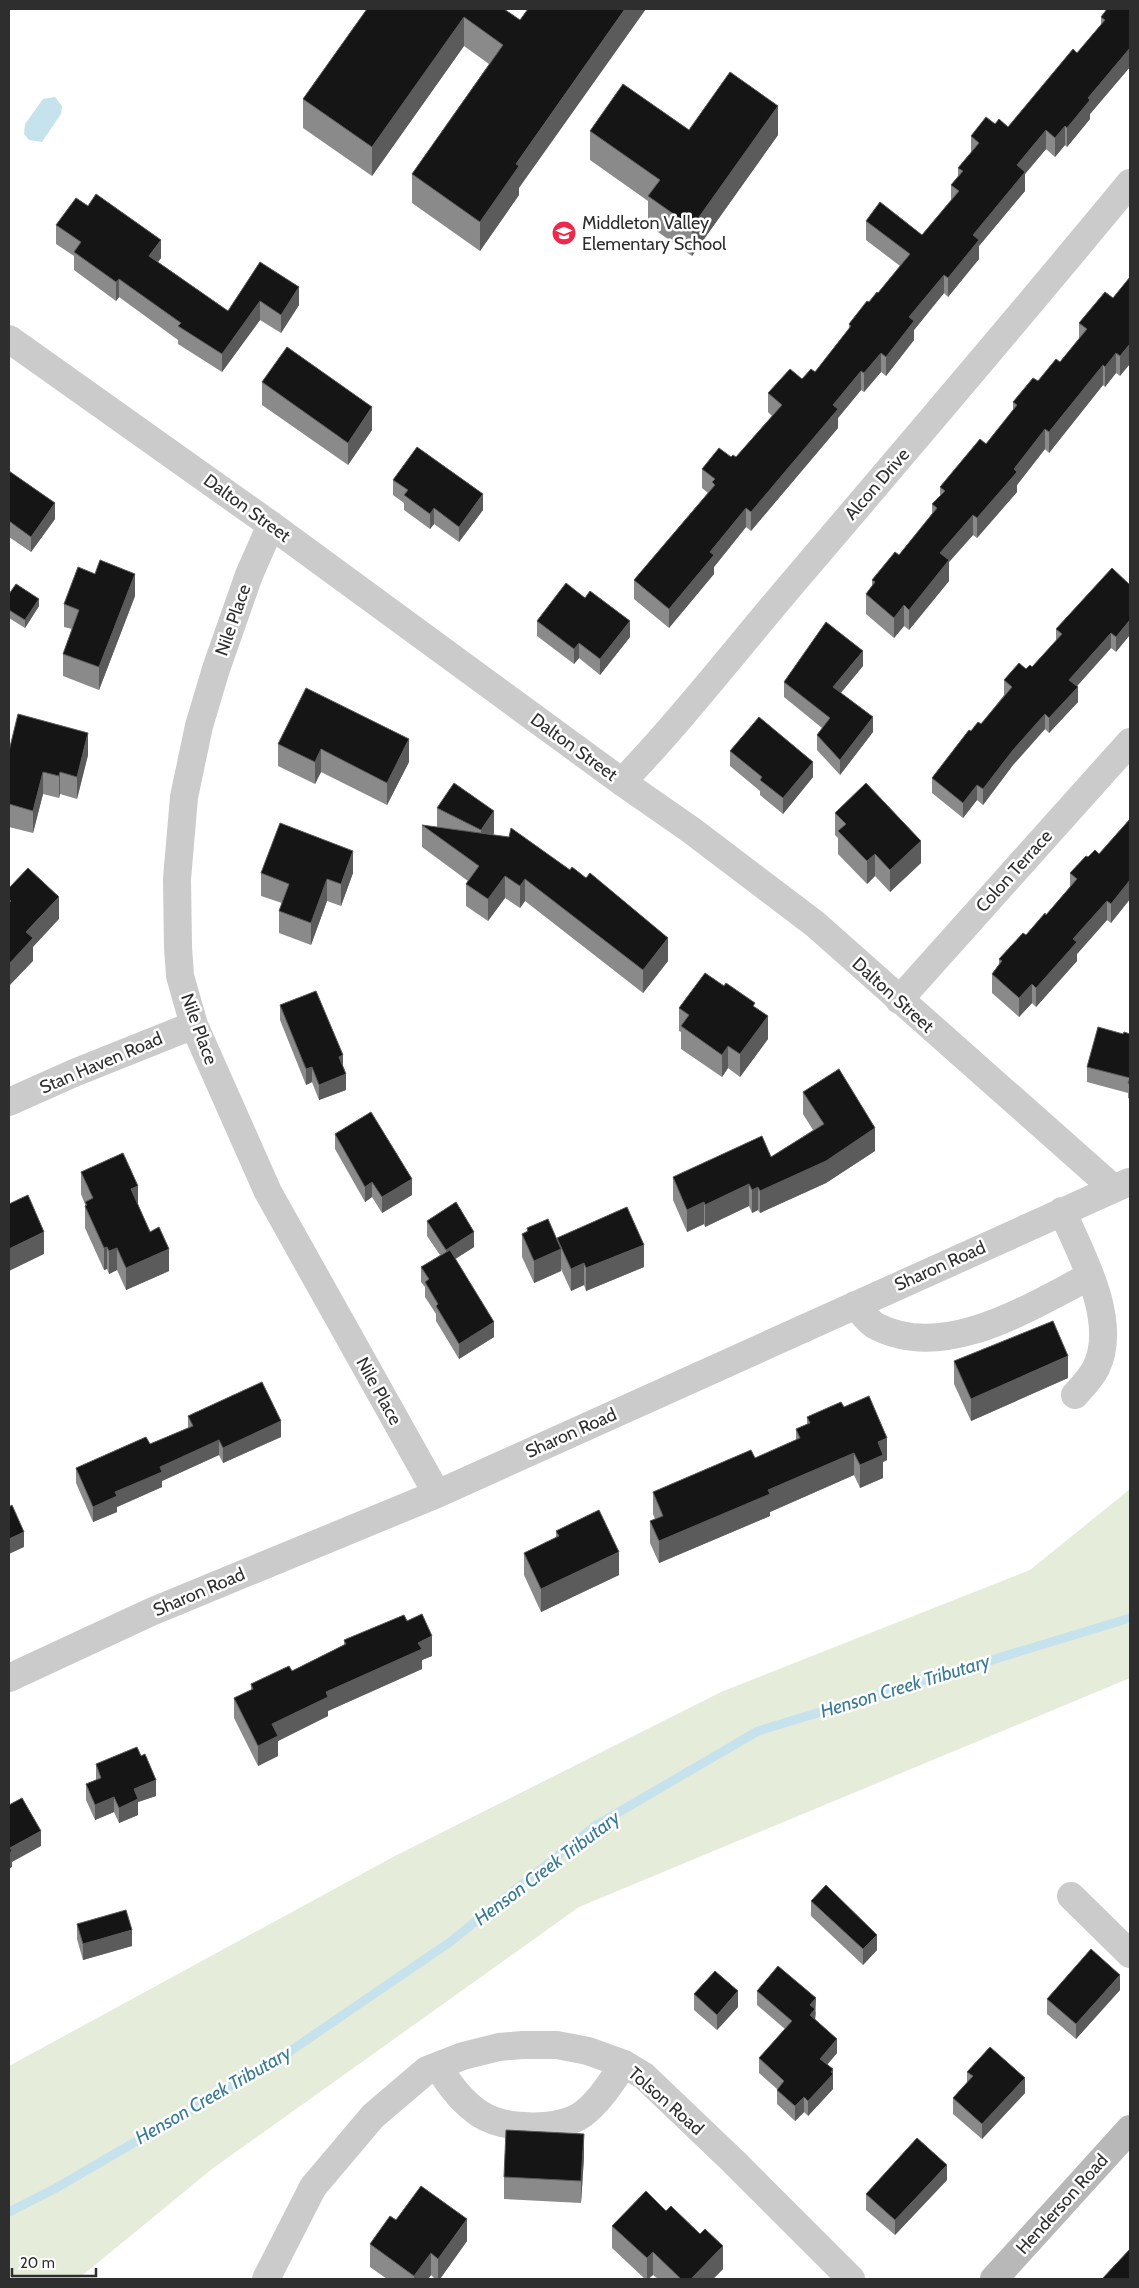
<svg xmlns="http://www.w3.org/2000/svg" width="1139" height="2288" viewBox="0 0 1139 2288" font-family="Cabin,sans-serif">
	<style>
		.green { fill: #e6ecda }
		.water { fill: #c6e2ed }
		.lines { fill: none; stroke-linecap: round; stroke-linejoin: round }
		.stream { stroke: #c6e2ed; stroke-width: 9 }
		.street { stroke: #cbcbcb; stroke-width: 28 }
		.secondary { stroke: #b8b8b8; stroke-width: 28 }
		.wall { fill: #8a8a8a }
		.shaded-wall { fill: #5b5b5b }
		.building { fill: #151515; stroke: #5b5b5b }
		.labels { text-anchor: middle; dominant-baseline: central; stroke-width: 5; stroke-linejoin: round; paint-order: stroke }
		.poi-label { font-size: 18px; fill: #2e2e2e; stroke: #fff; text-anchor: start }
		.street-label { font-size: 18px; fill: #2e2e2e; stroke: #fff }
		.water-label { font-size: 19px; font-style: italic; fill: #387a94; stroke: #fff }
	</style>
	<rect width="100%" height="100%" fill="#fff"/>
	<path class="green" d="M1130,1489V1678L579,1907L212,2169L78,2279H9V2066L393,1857L721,1692L1030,1570Z"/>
	<path class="water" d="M55,97L62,106L61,114L42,142L29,140L24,134L25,124L43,99Z"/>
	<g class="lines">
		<path class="stream" d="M9,2212L56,2188L283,2056L450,1942L595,1826L758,1731L1130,1618"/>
		<path class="street" d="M9,339L271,525L622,782L691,830L815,924L1113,1188
			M271,525L249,575L216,669L199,726L184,797L177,879L178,947L180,976L194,1025L268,1192L437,1494
			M622,782C685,716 742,642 802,572C912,443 1022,314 1130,183
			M899,1000L1130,742
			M9,1102L74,1073L194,1025
			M1062,1211C1081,1254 1119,1321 1096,1368C1091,1378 1082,1387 1075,1395
			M855,1305C861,1311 868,1322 876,1326C944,1362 1030,1307 1090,1276
			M9,1678L151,1612L437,1494L1129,1182
			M1071,1896L1130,1954
			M438,2066C449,2085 462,2102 480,2114C505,2130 559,2131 583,2114C601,2100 611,2082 624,2064
			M266,2279L313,2187L373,2116L427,2070L463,2056L499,2047L522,2045H557L588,2051L624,2064L644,2076L733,2161L851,2279"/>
		<path class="secondary" d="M994,2279L1130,2129"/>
	</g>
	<path class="wall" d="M367,9H504L519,195L480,251L412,203V174L489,64L464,46L372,176L303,128V99Z
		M1130,9V67L1090,114V119L1067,147L1065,145L1055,157L1046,149L1025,174V191L979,246V259L948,297L944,293L914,330V340L886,376L881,372L864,392L861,390L838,418V428L751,531L746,527L714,567V574L669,628L634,599V580L708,493L702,488V469L731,457H736L772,416L768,412V393L802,379L815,372L849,329V324L878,293L900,266L866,240V221L922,235L951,200V185L958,176V168L971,154V136L995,124L1008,127L1077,53L1101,25V17Z
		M689,130L778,135L692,256L648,225V201L590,160V131Z
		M56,225L161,258L158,262L228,311L260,262L299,305L281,333L260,320L222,372L178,344V340L119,297L116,301L74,270V256L56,244Z
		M1130,277L1120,376L1116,373L1105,387L1103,385L1049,453L1045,449L1017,485V492L977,538L973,535L949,562V581L909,630L904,626L894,638L866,614V594L872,586V580L899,555L932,514V504L940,496V487L986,444L1013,410V402L1060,362L1079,339V323L1113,298Z
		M262,382L372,430L348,465L262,405Z
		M9,471L55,519L31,552L9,537Z
		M393,480L483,510L459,542L434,524L430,529L404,510V503L393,495Z
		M1130,585L1116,652L1111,648L1077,686L1078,702L1049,733L1045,729L1013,765L983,805L977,800L963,818L932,793V778L971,731L981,724L1004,695V680L1032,667L1056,641V629Z
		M9,594L39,606L25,628L9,618Z
		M135,596L99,690L63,676V654L72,629L64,627V604Z
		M585,598L630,637L600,675L579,658L574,664L537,636V621Z
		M863,666L841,693L873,732L840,775L817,750V735L822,728L784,697V682Z
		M278,744L409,762L387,805L321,772L315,784L278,766Z
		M9,751L88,755L77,799L60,794L59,798L43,794L33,833L9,827Z
		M730,751L813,777L783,814L760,795V791L730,766Z
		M437,808L494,833L493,834L668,961L643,993L525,901L520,908L505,898L488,921L466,906V884L468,881L422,847V825L437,827Z
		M835,813L921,863L890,892L875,876L867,884L838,854V838L835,835Z
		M1130,819V899L1111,923L1107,920L1077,954V961L1036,1007L1032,1003L1019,1017L992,993V974L999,964V959L1026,935L1046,915L1070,887V873L1088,857L1099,854Z
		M261,873H353L341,906L327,901L311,945L279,933V911L282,903L261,896Z
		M280,1005L343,1066L346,1090L319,1100L312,1082L306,1085L280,1020Z
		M755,1007L768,1039L740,1077L728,1068L722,1077L681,1049V1032L679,1031V1008Z
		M1123,1034H1130V1099L1128,1098V1093L1087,1082V1067Z
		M803,1092L875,1151L826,1183L760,1213L758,1210L752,1213L749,1206L705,1227L704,1224L687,1232L673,1200V1177L771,1157L813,1130L803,1114Z
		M335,1134L412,1195L382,1213L372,1197L365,1202L335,1149Z
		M81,1172L138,1205L169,1271L126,1290L117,1270L109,1274L107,1269L104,1270L85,1228V1204L81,1194Z
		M427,1221L474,1247L455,1259L494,1337L459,1359L436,1321V1314L425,1297V1287L421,1282V1267L440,1255L427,1236Z
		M527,1228L557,1240V1238L644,1267L586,1291L584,1285L571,1291L561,1269V1271L534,1283L522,1257V1234L527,1232Z
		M954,1361L1068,1378L971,1421L954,1384Z
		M844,1407L887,1460L883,1462V1478L860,1488L854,1475L770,1512V1516L659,1563L650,1543V1521L655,1519L653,1514V1492L755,1458L796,1440V1429L807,1424V1417Z
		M188,1416L281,1437L223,1463L219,1455L162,1481V1487L117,1507V1512L93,1522L76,1483V1468L150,1444L188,1428Z
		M556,1531L619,1575L541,1612L524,1575V1553L556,1538Z
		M407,1621L432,1656L422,1660V1669L328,1711V1716L278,1741V1756L258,1766L234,1718V1698L251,1690V1684L292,1671L344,1645V1640Z
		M96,1764L156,1796L138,1802V1815L119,1823L114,1812L95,1820L86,1800V1784L96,1780Z
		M811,1901L877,1950L863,1965L811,1916Z
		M77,1924L132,1946L83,1960L77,1939Z
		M1120,1990L1076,2039L1047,2014V1999Z
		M757,1991L816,2012L815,2019L837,2053L827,2065L833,2069V2089L808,2116L804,2112L795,2121L777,2104V2089L759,2073V2058L785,2029L757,2005Z
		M694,1994L738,2007L717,2030L694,2010Z
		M967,2072L1025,2093L982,2139L953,2114V2098L967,2083Z
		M584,2157L581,2203L504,2199V2177Z
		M947,2180L895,2235L866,2210V2194Z
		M396,2220L467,2241L440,2279H435L431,2275L428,2279H387L370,2267V2244Z
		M612,2226L723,2269L713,2279H658L653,2275L648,2279H645L612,2248Z"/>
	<path class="shaded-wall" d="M625,9H646L519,188V195L480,251V222L516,164Z
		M464,17V46L372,176V147Z
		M1130,48V67L1090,114V119L1067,147V128L1088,98Z
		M778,106V135L692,256V227Z
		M1065,126V145L1055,157V138Z
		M1046,130V149L1025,174V191L979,246V259L948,297V278L973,235L1017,165Z
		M10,172V187L9,189V173Z
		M161,240V258L149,274V256Z
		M944,275V293L914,330V340L886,376V357L909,317Z
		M119,279V297L116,301V282Z
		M299,287V305L281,333V315Z
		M260,301V320L222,372V354Z
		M1130,344V364L1120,376V356Z
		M881,353V372L864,392V373Z
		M1116,353V373L1105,387V367Z
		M1103,365V385L1049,453V432Z
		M861,371V390L838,418V428L751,531V512L833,405Z
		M372,407V430L348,465V443Z
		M1045,429V449L1017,485V492L977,538V518L1014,469Z
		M483,494V510L459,542V527Z
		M55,503V519L31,552V537Z
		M434,508V524L430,529V514Z
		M746,508V527L714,567V574L669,628V609L710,552Z
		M973,515V535L949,562V581L909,630V610L940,553Z
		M135,574V596L99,690V667Z
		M39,599V606L25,628V620Z
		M904,605V626L894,638V618Z
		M1130,620V635L1116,652V637Z
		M630,621V637L600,675V659Z
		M1111,633V648L1069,695V680Z
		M579,643V658L574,664V649Z
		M863,651V666L833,702V687Z
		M1078,687V702L1049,733V718Z
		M1045,714V729L1013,765L983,805V789L1013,750Z
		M873,717V732L840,775V760Z
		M88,733V755L77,799V777Z
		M409,739V762L387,805V783Z
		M321,749V772L315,784V762Z
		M813,762V777L783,814V798Z
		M43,772V794L33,833V811Z
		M60,772V794L59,798V776Z
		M977,785V800L963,818V803Z
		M494,811V833L481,852V830Z
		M921,841V863L890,892V870Z
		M353,851V873L341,906V884Z
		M875,854V876L867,884V861Z
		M505,876V898L488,921V899Z
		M327,879V901L311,945V923Z
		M525,879V901L520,908V886Z
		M1130,880V899L1111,923V904Z
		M59,897V919L33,947V961L9,986V964L26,932Z
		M1107,901V920L1077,954V961L1036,1007V988L1073,939Z
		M668,938V961L643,993V970Z
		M1032,984V1003L1019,1017V998Z
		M768,1016V1039L740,1077V1054Z
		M728,1046V1068L722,1077V1055Z
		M343,1055V1071L339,1057Z
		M312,1067V1082L306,1085V1069Z
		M346,1074V1090L319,1100V1085Z
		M875,1128V1151L826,1183L760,1213V1191Z
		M412,1179V1195L382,1213V1197Z
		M372,1182V1197L365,1202V1187Z
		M749,1184V1206L705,1227V1205Z
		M138,1186V1208L131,1189Z
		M758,1187V1210L752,1213V1190Z
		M704,1202V1224L687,1232V1210Z
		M44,1232V1254L9,1271V1249Z
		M474,1232V1247L446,1265V1250Z
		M644,1245V1267L586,1291V1268Z
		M107,1247V1269L104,1270V1248Z
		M117,1248V1270L109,1274V1251Z
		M169,1249V1271L126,1290V1268Z
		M561,1249V1271L534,1283V1261Z
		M584,1263V1285L571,1291V1269Z
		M494,1322V1337L459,1359V1344Z
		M1068,1356V1378L971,1421V1399Z
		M281,1421V1437L223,1463V1448Z
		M887,1438V1460L883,1462V1478L860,1488V1465L878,1442Z
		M219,1440V1455L162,1481V1487L117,1507V1512L93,1522V1507L115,1492L160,1467Z
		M854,1453V1475L770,1512V1516L659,1563V1541L768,1490Z
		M24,1532V1547L9,1554V1539Z
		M619,1552V1575L541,1612V1589Z
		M432,1636V1656L422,1660V1669L328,1711V1716L278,1741V1756L258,1766V1746L272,1724L326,1692L418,1643Z
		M156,1780V1796L138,1802V1815L119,1823V1808L134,1789Z
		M114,1797V1812L95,1820V1805Z
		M41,1831V1846L12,1862V1867L9,1869V1853L10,1848Z
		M132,1930V1946L83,1960V1944Z
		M877,1935V1950L863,1965V1949Z
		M1120,1975V1990L1076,2039V2024Z
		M738,1991V2007L717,2030V2015Z
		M816,1998L815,2023L810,2029V2005Z
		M837,2039V2053L820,2073V2059Z
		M833,2069V2089L808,2116V2101Z
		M1025,2078V2093L982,2139V2124Z
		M804,2097V2112L795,2121V2106Z
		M584,2134V2157L581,2203V2181Z
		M947,2165V2180L895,2235V2220Z
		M467,2219V2241L440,2279H438V2259Z
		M723,2246V2269L713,2279H691Z
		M653,2252V2275L648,2279H647V2258Z
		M431,2253V2275L428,2279H414V2276Z"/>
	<path class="building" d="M367,9H504L520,20L528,9H625L516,164L519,166L480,222L412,174L503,45L464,17L372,147L303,99Z
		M1107,9H1130V48L1088,98L1090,100L1067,128L1065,126L1055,138L1046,130L1017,165L1025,172L973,235L979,240L948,278L944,275L909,317L914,321L886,357L881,353L864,373L861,371L833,405L838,409L751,512L746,508L710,552L714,555L669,609L634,580L715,485L712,482L715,479L702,469L719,448L731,457L733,455L736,457L782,405L768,393L790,369L802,379L811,369L815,372L851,326L849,324L867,301L869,302L877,292L878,293L910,254L866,221L880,202L922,235L959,191L951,185L963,171L958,168L979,143L971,136L986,117L995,124L999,119L1008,127L1073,49L1077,53L1105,20L1101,17Z
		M730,72L778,106L692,227L648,196L660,180L590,131L623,84L689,130Z
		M96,194L161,240L149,256L228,311L260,262L299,287L281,315L260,301L222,354L178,326L181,323L119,279L116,282L74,252L81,242L56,225L76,198L88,206Z
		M1130,277V344L1120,356L1116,353L1105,367L1103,365L1049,432L1045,429L1014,469L1017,472L977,518L973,515L940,553L949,560L909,610L904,605L894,618L866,594L875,582L872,580L895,552L899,555L937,508L932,504L945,491L940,487L980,439L986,444L1017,405L1013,402L1033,378L1038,381L1056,359L1060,362L1087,329L1079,323L1105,292L1113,298Z
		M287,347L372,407L348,443L262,382Z
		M417,447L483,494L459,527L434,508L430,514L404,495L408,490L393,480Z
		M9,471L55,503L31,537L9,521Z
		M100,560L135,574L99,667L63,654L79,610L64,604L78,567L95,574Z
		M1112,568L1130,585V620L1116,637L1111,633L1069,680L1078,687L1049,718L1045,714L1013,750L983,789L977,785L963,803L932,778L969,730L971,731L978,722L981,724L1012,687L1004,680L1019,663L1026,669L1030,665L1032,667L1062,634L1056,629Z
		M566,583L585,598L590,591L630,621L600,659L579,643L574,649L537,621Z
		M16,584L39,599L25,620L9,610V594Z
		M826,622L863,651L833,687L873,717L840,760L817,735L830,718L784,682Z
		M306,688L409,739L387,783L321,749L315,762L278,744Z
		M18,714L88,733L77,777L60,772L59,776L43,772L33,811L9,804V751Z
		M759,717L813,762L783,798L760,780L762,777L730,751Z
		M454,783L494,811L481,830L437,808Z
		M866,783L921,841L890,870L875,854L867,861L838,831L846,824L835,813Z
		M1130,819V880L1111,904L1107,901L1073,939L1077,942L1036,988L1032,984L1019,998L992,974L1002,961L999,959L1023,933L1026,935L1045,913L1046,915L1077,879L1070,873L1086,856L1088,857L1095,850L1099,854Z
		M280,823L353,851L341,884L327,879L311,923L279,911L289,884L261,873Z
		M422,825L509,837L511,828L570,870L572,867L586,878L590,873L668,938L643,970L525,879L520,886L505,876L488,899L466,884L479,866Z
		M28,868L59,897L26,932L33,938L9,964V903L11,901L9,899V888Z
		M705,973L724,986L726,983L755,1003L753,1006L768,1016L740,1054L728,1046L722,1055L681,1026L689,1015L679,1008Z
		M316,991L343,1055L339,1057L346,1074L319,1085L312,1067L306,1069L280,1005Z
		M1098,1027L1123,1034L1124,1032L1130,1034V1084L1128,1083L1130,1078L1087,1067Z
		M839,1069L875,1128L826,1161L760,1191L758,1187L752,1190L749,1184L705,1205L704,1202L687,1210L673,1177L762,1136L771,1157L824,1124L803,1092Z
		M371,1112L412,1179L382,1197L372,1182L365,1187L335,1134Z
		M123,1153L138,1186L131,1189L150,1232L159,1227L169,1249L126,1268L117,1248L109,1251L107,1247L104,1248L85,1206L87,1205L85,1202L93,1198L81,1172Z
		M28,1195L44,1232L9,1249V1204Z
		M456,1202L474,1232L446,1250L427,1221Z
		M627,1207L644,1245L586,1268L584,1263L571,1269L557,1238Z
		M548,1219L561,1249L534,1261L522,1234L528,1231L527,1228Z
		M450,1250L494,1322L459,1344L436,1306L438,1304L425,1282L429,1279L421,1267Z
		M1053,1321L1068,1356L971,1399L954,1361Z
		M262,1382L281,1421L223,1448L219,1440L160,1467L162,1472L115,1492L117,1496L93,1507L76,1468L146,1437L150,1444L193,1426L188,1416Z
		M869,1396L887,1438L878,1442L883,1455L860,1465L854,1453L768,1490L770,1494L659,1541L650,1521L663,1516L653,1492L751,1450L755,1458L800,1438L796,1429L810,1423L807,1417L841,1402L844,1407Z
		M12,1505L24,1532L9,1539V1507Z
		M599,1510L619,1552L541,1589L524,1553L559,1536L556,1531Z
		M422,1614L432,1636L418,1643L422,1649L326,1692L328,1697L272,1724L278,1736L258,1746L234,1698L253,1689L251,1684L289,1666L292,1671L346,1644L344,1640L404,1615L407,1621Z
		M137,1747L141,1756L145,1754L156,1780L134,1789L138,1799L119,1808L114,1797L95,1805L86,1784L101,1778L96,1764Z
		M22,1798L41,1831L10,1848L12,1851L9,1853V1805Z
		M826,1885L877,1935L863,1949L811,1901Z
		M126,1910L132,1930L83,1944L77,1924Z
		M1091,1949L1120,1975L1076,2024L1047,1999Z
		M778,1966L816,1998L810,2005L815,2009L810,2015L837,2039L820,2059L833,2069L831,2072L833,2074L808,2101L804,2097L795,2106L777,2090L784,2081L759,2058L792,2021L757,1991Z
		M715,1971L738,1991L717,2015L694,1994Z
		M990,2047L1025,2078L982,2124L953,2098L973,2076L967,2072Z
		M506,2130L584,2134L581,2181L504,2177Z
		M917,2138L947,2165L895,2220L866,2194Z
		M421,2186L467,2219L438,2259L431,2253L414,2276L370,2244L390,2216L396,2220Z
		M646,2191L666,2211L671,2206L700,2234L705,2229L723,2246L691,2279H681L653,2252L647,2258L612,2226Z
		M1130,2249V2279H1102Z"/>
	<defs>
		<symbol id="school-disc" viewBox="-11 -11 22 22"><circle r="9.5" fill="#ee274b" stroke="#fff"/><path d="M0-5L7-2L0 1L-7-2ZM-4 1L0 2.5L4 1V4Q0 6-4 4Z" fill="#fff"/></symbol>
	</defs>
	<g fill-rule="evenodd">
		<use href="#school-disc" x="550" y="219" width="28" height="28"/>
	</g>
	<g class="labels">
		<g class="poi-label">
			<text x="582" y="223">Middleton Valley<tspan x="582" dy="21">Elementary School</tspan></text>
		</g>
		<g class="street-label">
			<text transform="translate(877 484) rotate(-49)">Alcon Drive</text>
			<text transform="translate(247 508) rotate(36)">Dalton Street</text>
			<text transform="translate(233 620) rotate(-71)">Nile Place</text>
			<text transform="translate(574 747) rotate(36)">Dalton Street</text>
			<text transform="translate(1014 871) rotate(-48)">Colon Terrace</text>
			<text transform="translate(893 995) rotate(42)">Dalton Street</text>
			<text transform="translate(199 1029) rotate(70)">Nile Place</text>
			<text transform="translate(101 1063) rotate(-23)">Stan Haven Road</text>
			<text transform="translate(940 1266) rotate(-24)">Sharon Road</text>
			<text transform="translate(379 1391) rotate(61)">Nile Place</text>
			<text transform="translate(571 1433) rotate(-24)">Sharon Road</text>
			<text transform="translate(199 1592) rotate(-23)">Sharon Road</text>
			<text transform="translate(666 2101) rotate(41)">Tolson Road</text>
			<text transform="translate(1062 2204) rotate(-48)">Henderson Road</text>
		</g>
		<g class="water-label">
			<text transform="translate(905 1686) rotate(-17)">Henson Creek Tributary</text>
			<text transform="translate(547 1868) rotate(-37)">Henson Creek Tributary</text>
			<text transform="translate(213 2095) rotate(-30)">Henson Creek Tributary</text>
		</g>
	</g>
	<rect width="1139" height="2288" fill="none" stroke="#2e2e2e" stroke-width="20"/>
	<path d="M12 2268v8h84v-8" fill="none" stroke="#2e2e2e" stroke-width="2.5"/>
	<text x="20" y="2268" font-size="15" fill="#2e2e2e" stroke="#ffffff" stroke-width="4" paint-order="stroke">20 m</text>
</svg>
